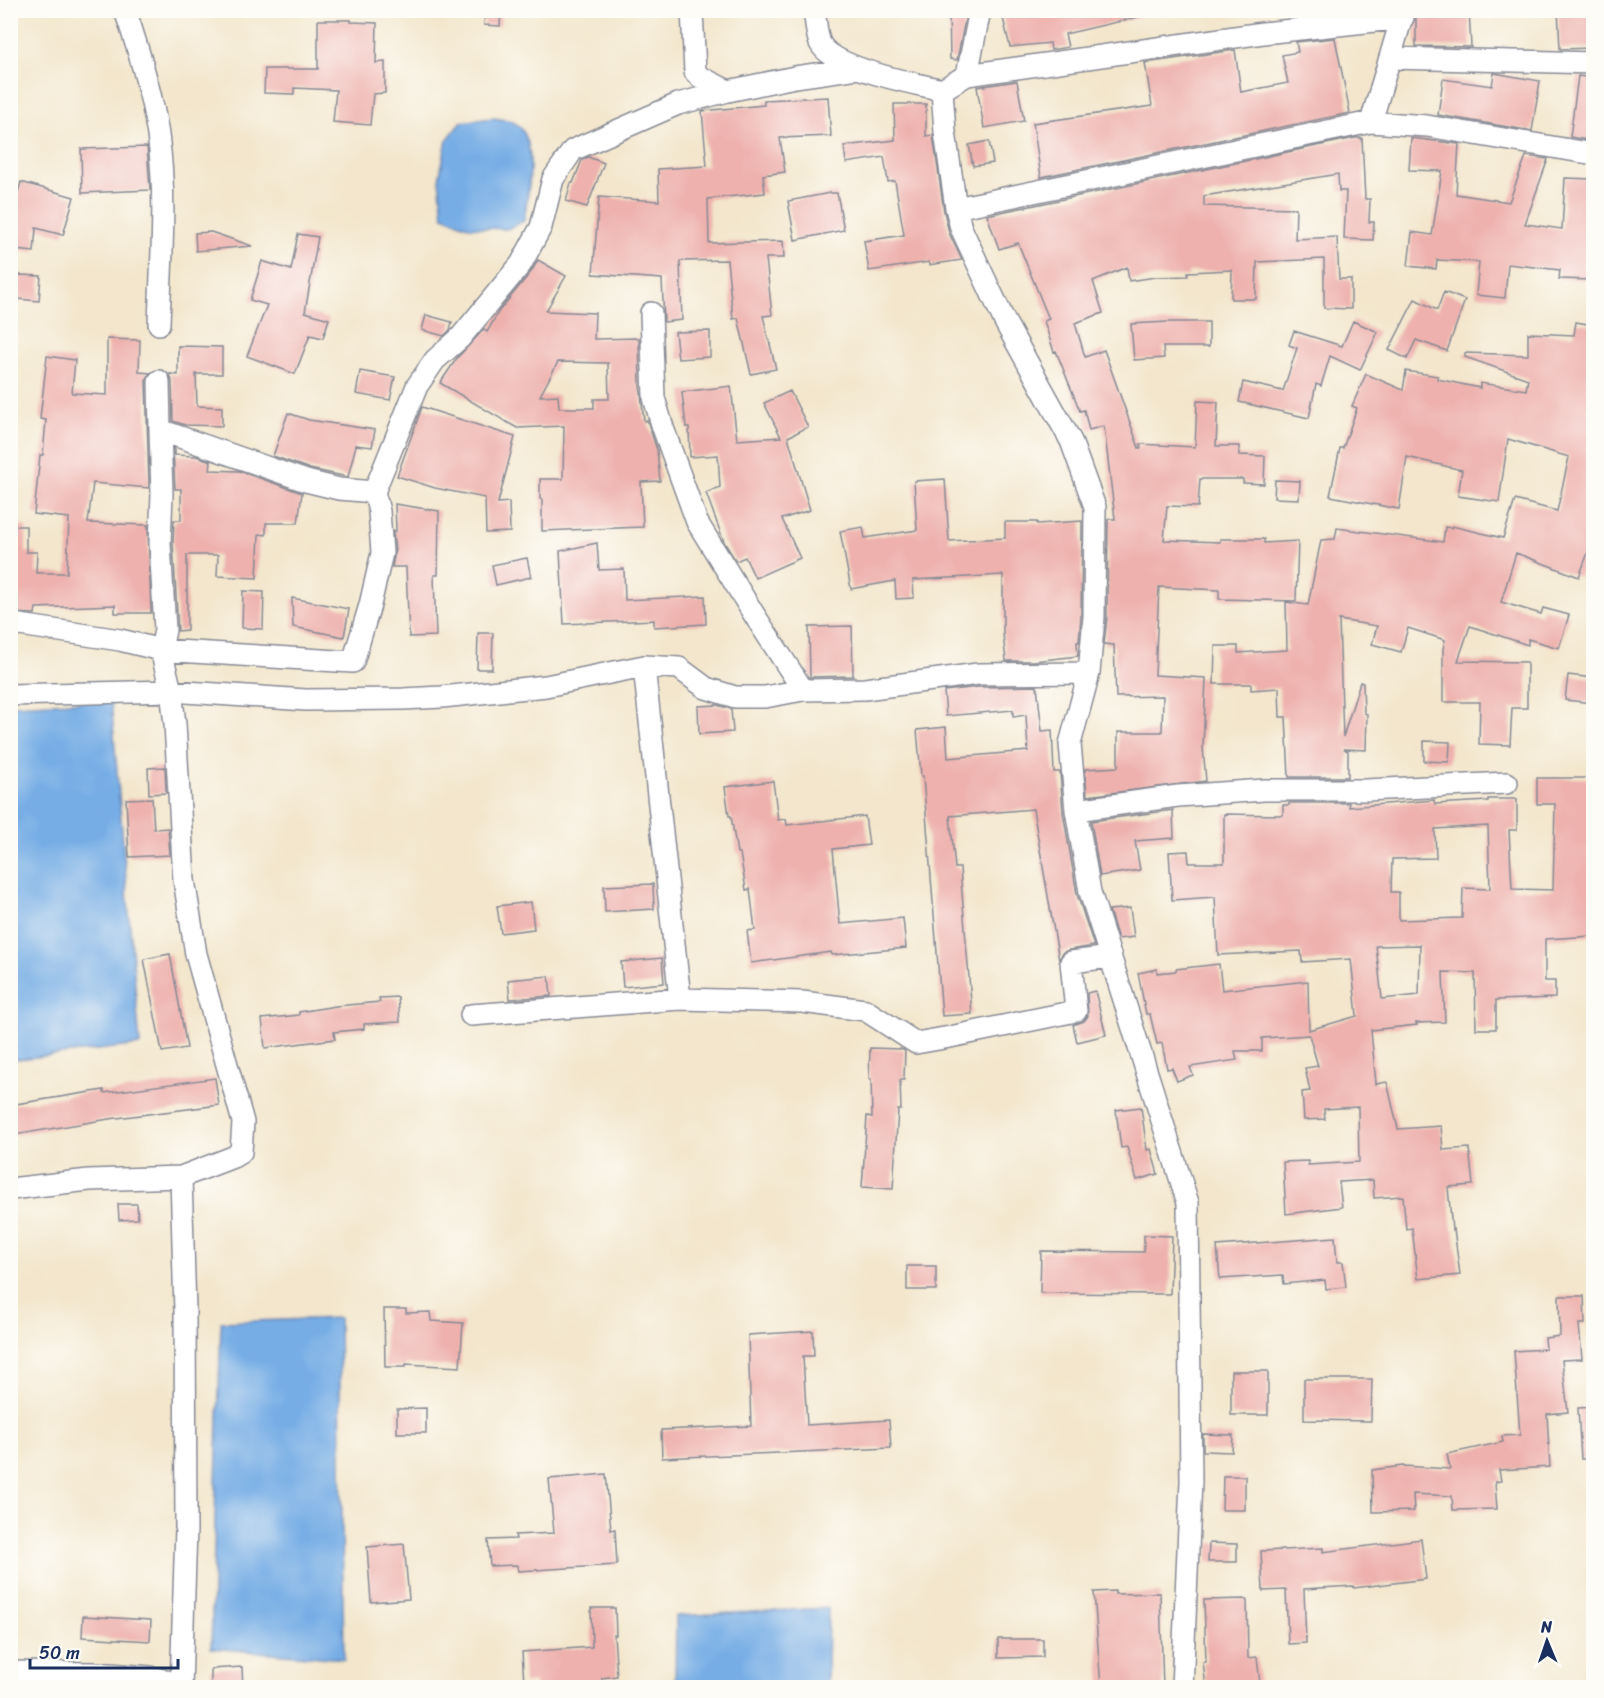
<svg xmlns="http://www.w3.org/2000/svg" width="1604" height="1698" viewBox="0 0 1604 1698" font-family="Sriracha,sans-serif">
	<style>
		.water { fill: #77ade5; stroke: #496ea2; stroke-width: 1.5 }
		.building { fill: #eeb1ad; fill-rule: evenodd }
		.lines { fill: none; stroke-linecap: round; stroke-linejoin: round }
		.minor-casing { stroke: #878a95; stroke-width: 24 }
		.minor { stroke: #fff; stroke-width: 21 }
	</style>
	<rect width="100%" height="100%" fill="#fdfcf7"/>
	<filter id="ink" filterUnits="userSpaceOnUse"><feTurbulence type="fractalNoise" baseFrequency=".0167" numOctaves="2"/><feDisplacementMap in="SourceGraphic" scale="12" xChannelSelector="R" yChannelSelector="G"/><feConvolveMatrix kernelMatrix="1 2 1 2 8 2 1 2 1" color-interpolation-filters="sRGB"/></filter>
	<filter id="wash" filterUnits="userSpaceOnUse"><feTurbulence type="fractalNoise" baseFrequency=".008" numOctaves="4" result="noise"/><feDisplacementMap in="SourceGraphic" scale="24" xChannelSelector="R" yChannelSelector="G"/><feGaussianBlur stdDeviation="1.35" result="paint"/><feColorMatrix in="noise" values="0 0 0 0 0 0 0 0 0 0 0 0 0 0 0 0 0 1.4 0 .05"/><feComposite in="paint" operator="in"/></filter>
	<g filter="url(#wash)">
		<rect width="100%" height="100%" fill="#f3e6cc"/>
		<path class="water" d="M492,118C498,119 505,119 511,121C542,134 527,196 524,221L507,229L470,227L443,216L439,179L447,140L461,122Z
			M111,700L140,1045L11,1060V705Z
			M339,1318L344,1659L211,1648L221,1322Z
			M828,1608L827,1687H675L676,1616Z"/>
		<g id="blocks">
			<path class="building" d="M485,10H501L500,26L484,25Z
				M949,10H967L957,60L950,59Z
				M1001,10H1138L1139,17L1065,34L1068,47L1051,50L1050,43L1010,47Z
				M1416,10H1469L1471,47L1416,46Z
				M1558,10H1593V48L1560,49Z
				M318,20H351V22L377,23L376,63L385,62V93L373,94L370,125L333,122L336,90L294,88V94L264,93L265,69H318Z
				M1335,38L1350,113L1041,177L1033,123L1152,106L1145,63L1235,50L1241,92L1288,83L1282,55L1298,52L1296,42Z
				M1494,73L1540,81L1532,131L1438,115L1443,79L1492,86Z
				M1578,76L1593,78V141L1570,137Z
				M1017,81L1024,121L984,128L977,87Z
				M828,97L831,136L780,138L785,172L763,175L765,193L708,199L709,243L783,241L784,258H766L772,315L763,316L776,369L751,374L738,318L733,319L727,260L680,261L682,320L664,322L662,279L593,274L599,197L659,201L658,169L707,166L702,111L764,105V100Z
				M894,104H926V136L933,135L944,211L949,233L962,260L929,265V262L869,271L864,241L904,235L895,181L888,182L884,157L846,163L844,146L895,140Z
				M1355,138H1362L1365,199H1370L1369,222H1374L1373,240L1344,239L1346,191H1339L1338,174L1204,196V206L1296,208L1295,239L1337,237L1339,279H1351V309L1324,308V259L1257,262L1256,299H1231L1232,270L1188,272V276L1156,277L1129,281L1127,267L1093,281L1103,313L1075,323L1085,357L1104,350L1139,448H1141L1140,444L1195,447L1197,401L1218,402L1216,446H1239V455L1265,456L1264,484L1243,483V479H1200L1198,507L1167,506L1164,540L1220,542V539H1264V543L1298,541L1296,601L1219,599V590L1159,587L1155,675L1206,678L1203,747L1206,781L1087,796L1085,769L1118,767V732H1162L1163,696L1116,697L1114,645L1104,644L1107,617L1108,519H1115L1104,426L1089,430L1084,410L1080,411L1056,351L1054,352L1044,321L1049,319L1018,243L999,249L987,215Z
				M1411,138L1459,144L1456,194L1509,202L1526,156L1548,159L1525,224L1562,229L1565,178L1593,179V280L1559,279L1560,270L1508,264L1505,298L1476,295L1479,262L1437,260L1436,269L1408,266L1412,232L1432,235L1442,171L1409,170Z
				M989,141L993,163L973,166L969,145Z
				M147,147L150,190L82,193L81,149Z
				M588,157L604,163L587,207L566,201L571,183H573L582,160Z
				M21,182L74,197L63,235L36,228L34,252L15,250L17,223L10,220Z
				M830,193H837L844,230L795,240L788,201Z
				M211,232L252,246L196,251L195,233Z
				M298,234L318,237L305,312L329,319L323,338L310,335L295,374L247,356L267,305L250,300L262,261L291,270Z
				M538,260L566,276L546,311L595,313L594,339L639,338L640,385L644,421L647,420L657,450L660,481L641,482L643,527L542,531V499H540V479H563L564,426L517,428L440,383L457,358L484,329L487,332L499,311L531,272ZM558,362L608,363L609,399H594V408H559L558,395L540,396Z
				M18,275L41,276L39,301L17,299Z
				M1444,292L1465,300L1447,351L1416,340L1407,359L1389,350L1415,299L1437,310Z
				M426,315L452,322L450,330L444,336L422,330Z
				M1353,321L1378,332L1360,370L1330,356L1321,386L1316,384L1309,418L1239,402L1243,382L1283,391L1297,348L1289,345L1294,331L1342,346Z
				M1168,322H1209V347H1163L1164,358L1134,360L1131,324Z
				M1576,322L1593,325V379L1588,412L1593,414V539L1579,577L1516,553L1501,602L1541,614L1543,608L1569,615L1559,648L1528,639V645L1470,626L1458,661L1527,662V708H1512L1510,745L1479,744L1480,702H1443V649L1445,640L1408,628L1401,652L1372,644L1377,626L1339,620L1343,737L1360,682L1363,683L1364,713L1367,714L1366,750L1344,749L1348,751V777H1289L1286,717H1280L1279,688L1251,690V684H1214L1215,646H1238V653L1287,650L1286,602L1308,605L1321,540L1335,539L1337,528L1443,542L1445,527L1451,528L1452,526L1503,538L1515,500L1557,511L1569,457L1508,439L1499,502L1458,496L1462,470L1407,457L1399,509L1330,496L1340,448H1343L1357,408L1352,406L1366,374L1403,390L1406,371L1438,376L1437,379L1480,388V383L1526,390L1528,379L1465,357V353L1528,355V333L1574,335Z
				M710,331V357L678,359L675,332Z
				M107,339L140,340L139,372L150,373L146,381L149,488L93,483L88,523L148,525L151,613H115V605L36,608L35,614L10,613V526H26V552H37L36,573H67L69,518L34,514L40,455H43L46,420L40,419L47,356L75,360L72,393L107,395Z
				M178,346L222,347V374H196L197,406L222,407V426L185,425L173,421L172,381L170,374L178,375Z
				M360,371L395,377L390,400L356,394Z
				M731,386L737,440L781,437L764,403L790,391L808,427L788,437L810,510L782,519L800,558L755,578L745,557L736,561L724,542L706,493L720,487L718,455L690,457L689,427H686L682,392Z
				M422,407L515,437L498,503L509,502L510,532L486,533L485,498L435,488L397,476Z
				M288,413L309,420L375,430L372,447L356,445L348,477L310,469L273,456Z
				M173,448L175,449V455L196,456L211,461L210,470L239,471L302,493L298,523H266V535L259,534L257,578L217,576L218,555H187V630L178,631L173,543L174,520H181V489H175Z
				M945,479L949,541L1005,538V522H1037V524L1082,521L1081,616L1079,642H1077L1078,656L1034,661H1006L1003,634V575L913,580L914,598L896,599L895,581L851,589L840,531L863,527L865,538L917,530L914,481Z
				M1275,480L1300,481L1299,499L1274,498Z
				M395,504L439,511L438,575H434L436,636L409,637L406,567H392L395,552L393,531H396Z
				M597,543L599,570L624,569L625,600L705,596L706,624L654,627V620L564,624L560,551Z
				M527,558L531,577L496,585L492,565Z
				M243,591L264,592L263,629L242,628Z
				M292,598L349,609L344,637L293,627Z
				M852,626L853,676L810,677L809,627Z
				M478,633H493L492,669H477Z
				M1568,675L1593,678V703L1565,700Z
				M1037,686L1042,731L1052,730L1054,772H1060L1063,812L1077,894L1094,946L1069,950L1063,952L1059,960L1033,809L950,816L955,868H960L972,1014L942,1016L923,776H921L917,730L946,727L948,758L1028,751L1026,715L1013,717V710L946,716L944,691L979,687Z
				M717,705L731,709L733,732L699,734L698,706Z
				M1424,741L1450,742L1449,762L1424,761Z
				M165,767L166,793L149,794L148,768Z
				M1537,778H1593V936L1545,939V981H1555V998L1496,1000V1029H1476L1475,973L1443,972L1445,1022L1416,1023L1417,1025L1371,1030L1376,1084L1387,1082L1398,1129L1441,1126L1443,1150L1469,1148L1473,1185L1448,1187L1452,1230L1454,1229L1460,1275L1418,1279L1412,1228L1406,1229L1403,1196L1374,1198L1373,1180L1339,1182L1342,1207L1286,1214L1283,1162L1308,1161V1165L1359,1162L1358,1107L1324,1109L1325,1119L1304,1120L1302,1092L1310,1091L1305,1068L1318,1066L1309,1035L1262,1038V1051H1235L1237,1060L1190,1067L1193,1075L1177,1081L1172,1068L1167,1069L1162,1043L1157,1044L1150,1014H1146L1138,973L1157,969V973L1176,971V969L1219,964L1222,990L1308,981L1309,1030L1357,1016L1351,959L1302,962L1301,951L1218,955L1215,897L1172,900L1169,852L1188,851L1189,863H1224V814L1283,815V805H1289V803H1349V807L1434,800L1435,804L1488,801V799H1517V830H1509L1512,889L1553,890L1555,804H1537ZM1488,826L1490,889L1463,888L1462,918L1399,920V892H1391L1392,859L1436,858L1435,829ZM1420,945L1419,995L1382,999L1376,946Z
				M773,781L778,820L786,819L787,825L865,816L869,845L833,849L840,924L903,918L906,948L832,955L831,952L751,963L747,931L755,930L750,889L746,890L740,853H737L731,816H729L725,787Z
				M152,798L154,829L168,828L170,855L129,857L126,799Z
				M1173,810L1174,838L1135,841L1140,870L1100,876L1091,821Z
				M653,884L654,909L605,912L604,886Z
				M531,902L534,929L501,933L497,906Z
				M1130,908L1134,937L1118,939L1109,910Z
				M170,954L187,1048L162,1052L144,959Z
				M662,958L664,983L623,987L621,962Z
				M549,976L551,996L510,999L508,980Z
				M1095,991L1106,1035L1077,1042L1073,1025L1084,1021L1088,1016L1087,993Z
				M398,997L400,1022L364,1024V1029L334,1032L335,1039L265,1048L262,1019L299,1015V1012L336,1006L380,1002L379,998Z
				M870,1048L901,1049L905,1051L904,1080H900L901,1110H898L893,1189L862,1187L867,1116L872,1117L871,1079H869Z
				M215,1078L219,1105L109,1119L14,1135L10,1105L104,1090V1093Z
				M1141,1107L1147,1150L1151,1149L1158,1174L1137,1180L1127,1147L1121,1148L1116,1110Z
				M118,1204H137L138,1219L119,1220Z
				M1144,1235L1172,1236L1170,1294L1040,1293L1041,1251L1144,1252Z
				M1335,1237L1337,1262H1343L1346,1287L1326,1289L1325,1280L1284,1284L1283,1275L1220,1279L1217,1246Z
				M907,1266H936V1290H907Z
				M1559,1296H1584L1585,1324H1579L1582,1359L1562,1360L1568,1412L1547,1414L1550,1467L1499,1470L1501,1481L1495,1482L1497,1509L1453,1510L1452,1496L1413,1494L1414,1511L1373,1512L1372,1470L1403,1466L1450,1469L1447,1454L1503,1442L1502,1436L1520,1435L1514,1351L1546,1349L1545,1338L1560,1336Z
				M384,1309H406V1313L430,1312L431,1321L463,1323L460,1367L406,1364V1367H385Z
				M813,1331L814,1356H803L807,1425L889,1420L891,1448L662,1458L661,1430L751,1426L748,1335Z
				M1231,1371H1268V1415H1231Z
				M1304,1379H1372L1371,1421L1304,1420Z
				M1593,1407V1459H1581L1578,1408Z
				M426,1408V1433H397V1409Z
				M1203,1434L1233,1435L1232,1452L1203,1451Z
				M606,1474L611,1530L615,1529L617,1565L518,1571L517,1565L490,1566L488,1540L516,1539L515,1535L554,1533L549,1479Z
				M1223,1476H1245V1510H1222Z
				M1421,1539L1426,1579L1354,1588L1353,1586L1304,1589L1306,1643L1288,1644L1286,1590L1263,1591L1261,1551L1323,1548V1552Z
				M1209,1543L1237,1544V1562H1208Z
				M404,1544L409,1599L371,1602L367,1547Z
				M1115,1591V1594L1160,1593L1163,1688H1101L1094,1592Z
				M1247,1599L1248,1658L1257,1657L1260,1684L1206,1688L1203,1662H1206L1204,1600Z
				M591,1608H615L616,1635H614L617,1676L602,1678V1688H535V1682L524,1683L522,1652L592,1647Z
				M83,1616L151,1620L150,1641L82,1637Z
				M998,1639H1043V1657L998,1658Z
				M242,1667L243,1688H211V1669Z"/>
		</g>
	</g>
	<g filter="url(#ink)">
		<use href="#blocks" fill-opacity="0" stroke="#878a95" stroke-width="1.5"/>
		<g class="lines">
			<defs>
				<path id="minor" d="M125,10C139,51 152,93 158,135C167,197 161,262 159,324
					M692,10L695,72L700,77L728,91
					M814,10C816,20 816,34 820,43C833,69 914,83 942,90L945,132L956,208L961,228L1005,322L1071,441L1095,507L1094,617L1089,673L1070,744L1076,810L1090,892L1188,1203L1191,1481L1182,1688
					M1391,58L1594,63
					M967,75L980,10
					M942,90L967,75L1263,33L1403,18
					M1371,122L1404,10
					M956,208L1371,122L1427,126L1594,154
					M651,313L654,398L663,428L697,522L755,616L803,690L865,689L978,674L1089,673
					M159,381L160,430L306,481L339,489L374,492
					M160,430L162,494L160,543L165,630L161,650L171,691L175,724L184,880L196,954L243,1122L241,1152L233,1157L181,1177L185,1311L186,1528L181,1688
					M10,626L20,625L120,640L161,650L353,662L370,605L382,553L379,511L374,492L417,386L435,360L460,338L521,264L541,227L553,179L573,150L678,104L728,91L795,77L858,68
					M644,666L680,999
					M10,695L171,691L306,700L403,699L442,697L546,686L644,666L679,668L706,688L735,697H765L803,690
					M1076,810L1178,796L1264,790H1366L1507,783
					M471,1015L680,999L802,1002L865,1010L916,1043L950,1037L1076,1011L1071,962L1111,957
					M10,1189L89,1180L181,1177
					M10,1672L95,1673L151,1677L181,1685"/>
			</defs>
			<use href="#minor" class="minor-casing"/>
			<use href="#minor" class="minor"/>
		</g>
	</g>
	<rect width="1604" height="1698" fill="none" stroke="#fdfcf7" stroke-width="36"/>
	<g transform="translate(1547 1641) rotate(358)" stroke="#fdfcf7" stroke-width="4.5" paint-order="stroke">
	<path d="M0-4.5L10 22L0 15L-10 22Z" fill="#1b2f5e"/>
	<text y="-9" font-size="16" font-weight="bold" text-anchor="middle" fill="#1b2f5e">N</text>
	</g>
	<path d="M30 1659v9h148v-9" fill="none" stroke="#1b2f5e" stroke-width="3"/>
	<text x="39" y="1659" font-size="18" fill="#1b2f5e" stroke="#fdfcf7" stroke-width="4.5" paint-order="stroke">50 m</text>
</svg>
